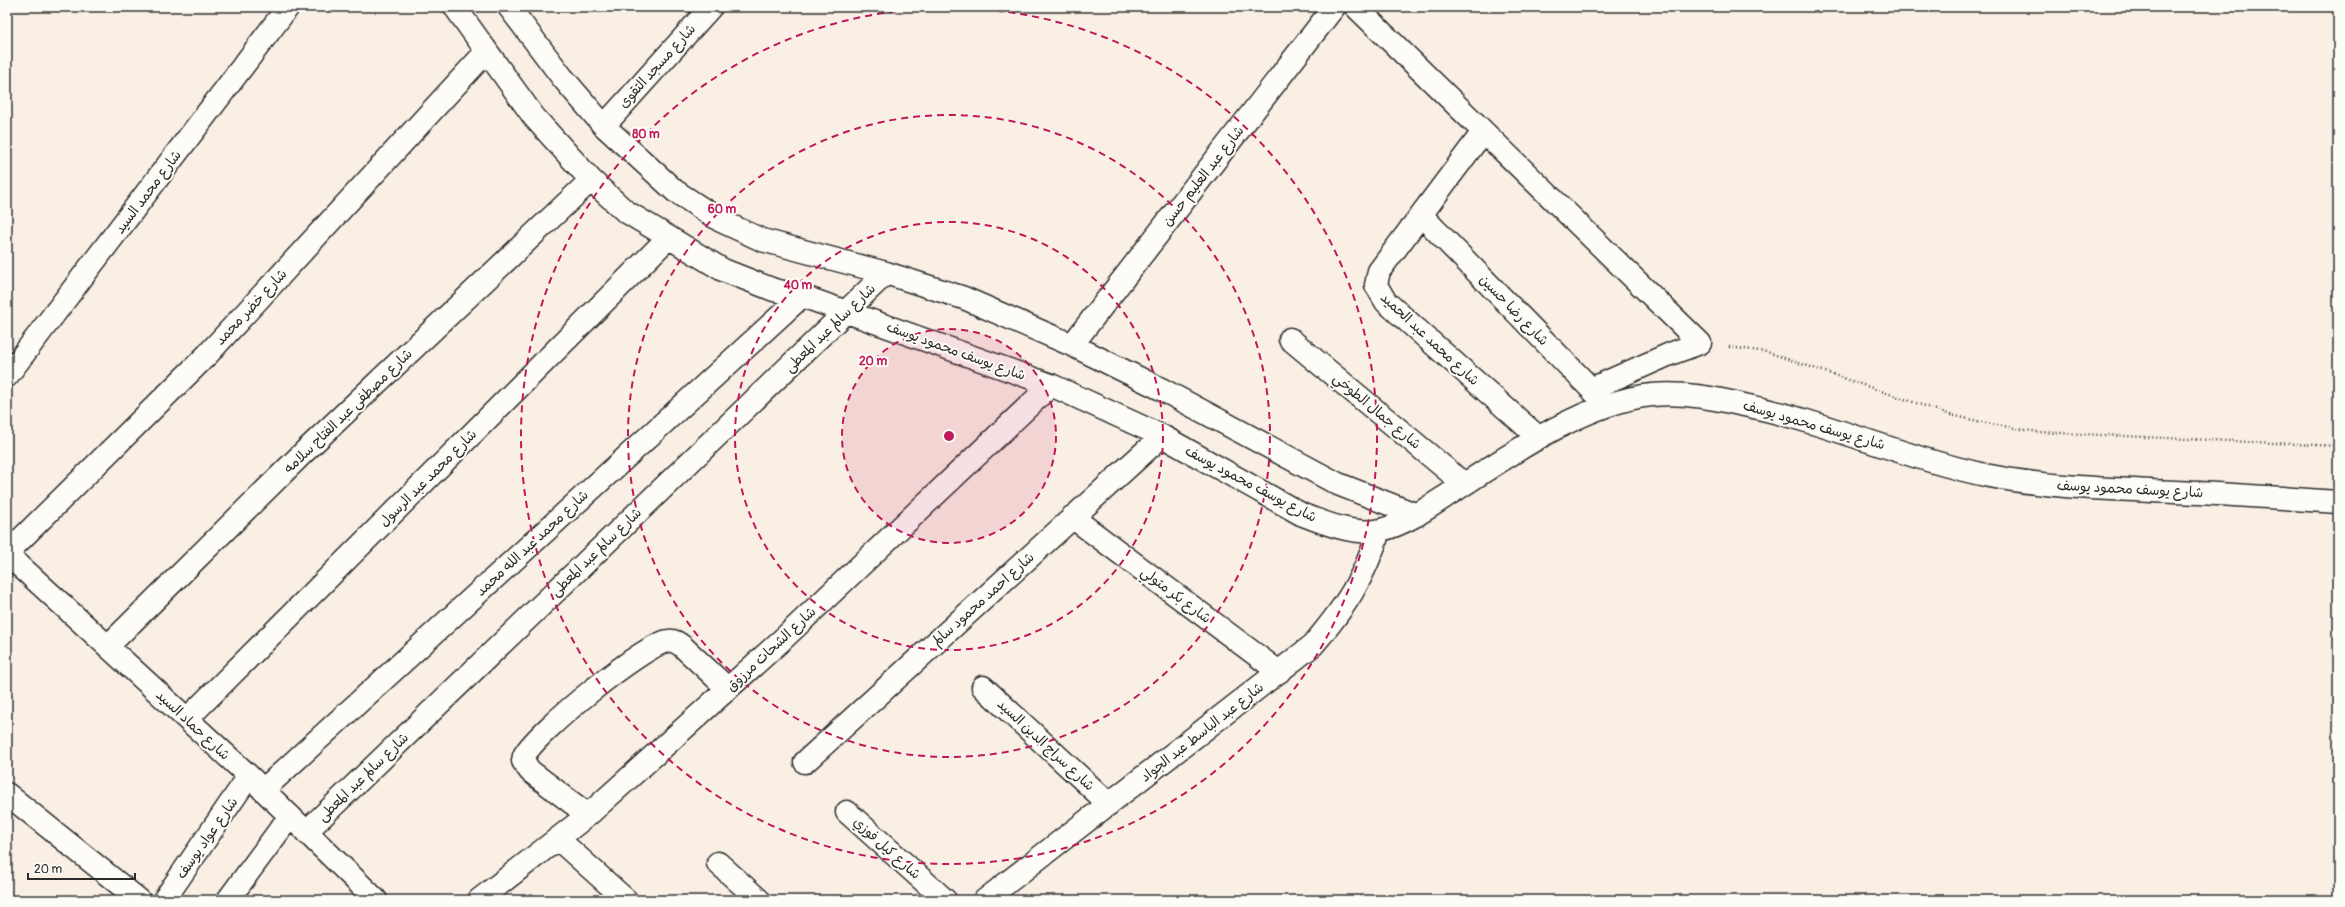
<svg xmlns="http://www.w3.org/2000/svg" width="2345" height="907" viewBox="0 0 2345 907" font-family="Pangolin,'Playpen Sans Arabic',sans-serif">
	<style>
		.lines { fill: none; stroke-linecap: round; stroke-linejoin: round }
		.street-casing { stroke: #2b2b2b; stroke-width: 25 }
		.path { stroke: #2b2b2b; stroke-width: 2.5; stroke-dasharray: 1 3; stroke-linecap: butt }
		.street { stroke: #fdfcf7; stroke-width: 22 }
		.ring { fill: none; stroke: #c2185b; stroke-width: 2; stroke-dasharray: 7 5 }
		.labels { text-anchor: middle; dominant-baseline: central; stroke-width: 4; stroke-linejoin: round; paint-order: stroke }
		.street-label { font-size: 14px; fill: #2b2b2b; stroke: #fdfcf7 }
		.centre { fill: #c2185b; stroke: #fdfcf7; stroke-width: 2 }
		.ring-label { font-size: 12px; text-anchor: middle; font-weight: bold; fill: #c2185b; stroke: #fdfcf7; stroke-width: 4; stroke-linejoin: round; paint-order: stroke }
	</style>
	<rect width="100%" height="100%" fill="#f9efe4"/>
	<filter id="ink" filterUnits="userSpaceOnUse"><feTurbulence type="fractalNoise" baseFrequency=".025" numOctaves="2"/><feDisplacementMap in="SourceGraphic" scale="8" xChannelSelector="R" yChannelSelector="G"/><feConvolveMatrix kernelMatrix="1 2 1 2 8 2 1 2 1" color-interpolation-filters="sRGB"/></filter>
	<g filter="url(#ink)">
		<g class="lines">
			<defs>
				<path id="street" d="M455,7L534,117L591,180L625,211L723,270L774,290L802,296L1051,385L1162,436L1301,514C1324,523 1356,536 1381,530C1409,523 1433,504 1457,489C1510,454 1588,401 1652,395C1683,392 1714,398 1744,405C1828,422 1906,459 1990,476C2051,488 2113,489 2175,492C2229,494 2284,498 2338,502
					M509,7L562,77L604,126L675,191L721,221L762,240L886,273L964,298L1072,345L1161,389L1338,484L1417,515
					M1356,7L1700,343L1670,354L1591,389
					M604,126L711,7
					M1483,132L1379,271L1376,285L1386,302L1538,437
					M1421,215L1602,400
					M1290,339L1464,484
					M1072,345L1334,7
					M7,376L288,7
					M1072,517L1279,672
					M7,553L207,355L486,52
					M7,554L249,776L376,900
					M109,645L302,454L591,180
					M983,687L1109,804
					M187,719L668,238
					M805,762L1162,436
					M263,790L802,296
					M7,794L139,900
					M847,812L945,900
					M588,815L530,771L523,761L524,756C535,733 643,645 668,641C674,640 678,643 682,646L728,689
					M306,832L886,273
					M558,839L626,900
					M718,863L759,900
					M164,900L249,776
					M228,900L290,816
					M479,900L588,815L784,638L1051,385
					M985,900L1313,645C1345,607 1364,579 1379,531"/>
			</defs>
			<use href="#street" class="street-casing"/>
			<path class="path" d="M1729,347L1767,352L1951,415L1991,424L2038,432L2338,446"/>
			<use href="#street" class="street"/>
		</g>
	</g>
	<circle cx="949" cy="436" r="107" fill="#c2185b" fill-opacity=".12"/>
	<g class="ring">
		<circle cx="949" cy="436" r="107"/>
		<circle cx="949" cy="436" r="214"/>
		<circle cx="949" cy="436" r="321"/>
		<circle cx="949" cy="436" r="428"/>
	</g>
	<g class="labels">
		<g class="street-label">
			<text transform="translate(657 66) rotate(-48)">شارع مسجد التقوى</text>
			<text transform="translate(1203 176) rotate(-52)">شارع عبد العليم حسن</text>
			<text transform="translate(148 192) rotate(-53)">شارع محمد السيد</text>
			<text transform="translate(251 307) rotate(-47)">شارع خضر محمد</text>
			<text transform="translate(1514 310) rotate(46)">شارع رضا حسين</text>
			<text transform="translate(830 328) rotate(-44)">شارع سالم عبد المعطى</text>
			<text transform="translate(1430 339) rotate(43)">شارع محمد عبد الحميد</text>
			<text transform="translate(956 351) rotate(20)">شارع يوسف محمود يوسف</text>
			<text transform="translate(348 411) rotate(-44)">شارع مصطفى عبد الفتاح سلامه</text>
			<text transform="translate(1377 411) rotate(40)">شارع جمال الطوخي</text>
			<text transform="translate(1814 425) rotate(16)">شارع يوسف محمود يوسف</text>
			<text transform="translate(428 478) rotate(-45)">شارع محمد عبد الرسول</text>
			<text transform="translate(1251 484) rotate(28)">شارع يوسف محمود يوسف</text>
			<text transform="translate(2130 489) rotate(3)">شارع يوسف محمود يوسف</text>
			<text transform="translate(532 543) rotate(-43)">شارع محمد عبد الله محمد</text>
			<text transform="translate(596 552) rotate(-44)">شارع سالم عبد المعطى</text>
			<text transform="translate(1176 595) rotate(37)">شارع بكر متولي</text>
			<text transform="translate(983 599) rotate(-42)">شارع احمد محمود سالم</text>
			<text transform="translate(771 649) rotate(-43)">شارع الشحات مرزوق</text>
			<text transform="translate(193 725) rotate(43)">شارع حماد السيد</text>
			<text transform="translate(1202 732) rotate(-38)">شارع عبد الباسط عبد الجواد</text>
			<text transform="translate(1046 745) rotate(43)">شارع سراج الدين السيد</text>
			<text transform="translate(363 777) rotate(-44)">شارع سالم عبد المعطى</text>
			<text transform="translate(207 838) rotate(-55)">شارع عواد يوسف</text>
			<text transform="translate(887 848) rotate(42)">شارع كيل فوزي</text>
		</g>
	</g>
	<circle cx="949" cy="436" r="6" class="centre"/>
	<g class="ring-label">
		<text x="646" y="138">80 m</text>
		<text x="722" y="213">60 m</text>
		<text x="798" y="289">40 m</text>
		<text x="873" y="365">20 m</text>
	</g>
	<rect width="2345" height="907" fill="none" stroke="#fdfcf7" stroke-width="24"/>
	<rect x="12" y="12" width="2321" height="883" fill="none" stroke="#2b2b2b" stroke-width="1.5" filter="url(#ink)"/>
	<path d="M28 873v6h107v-6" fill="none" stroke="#2b2b2b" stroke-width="2"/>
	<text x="34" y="873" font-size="12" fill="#2b2b2b" stroke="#fdfcf7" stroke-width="3" paint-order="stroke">20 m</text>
</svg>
